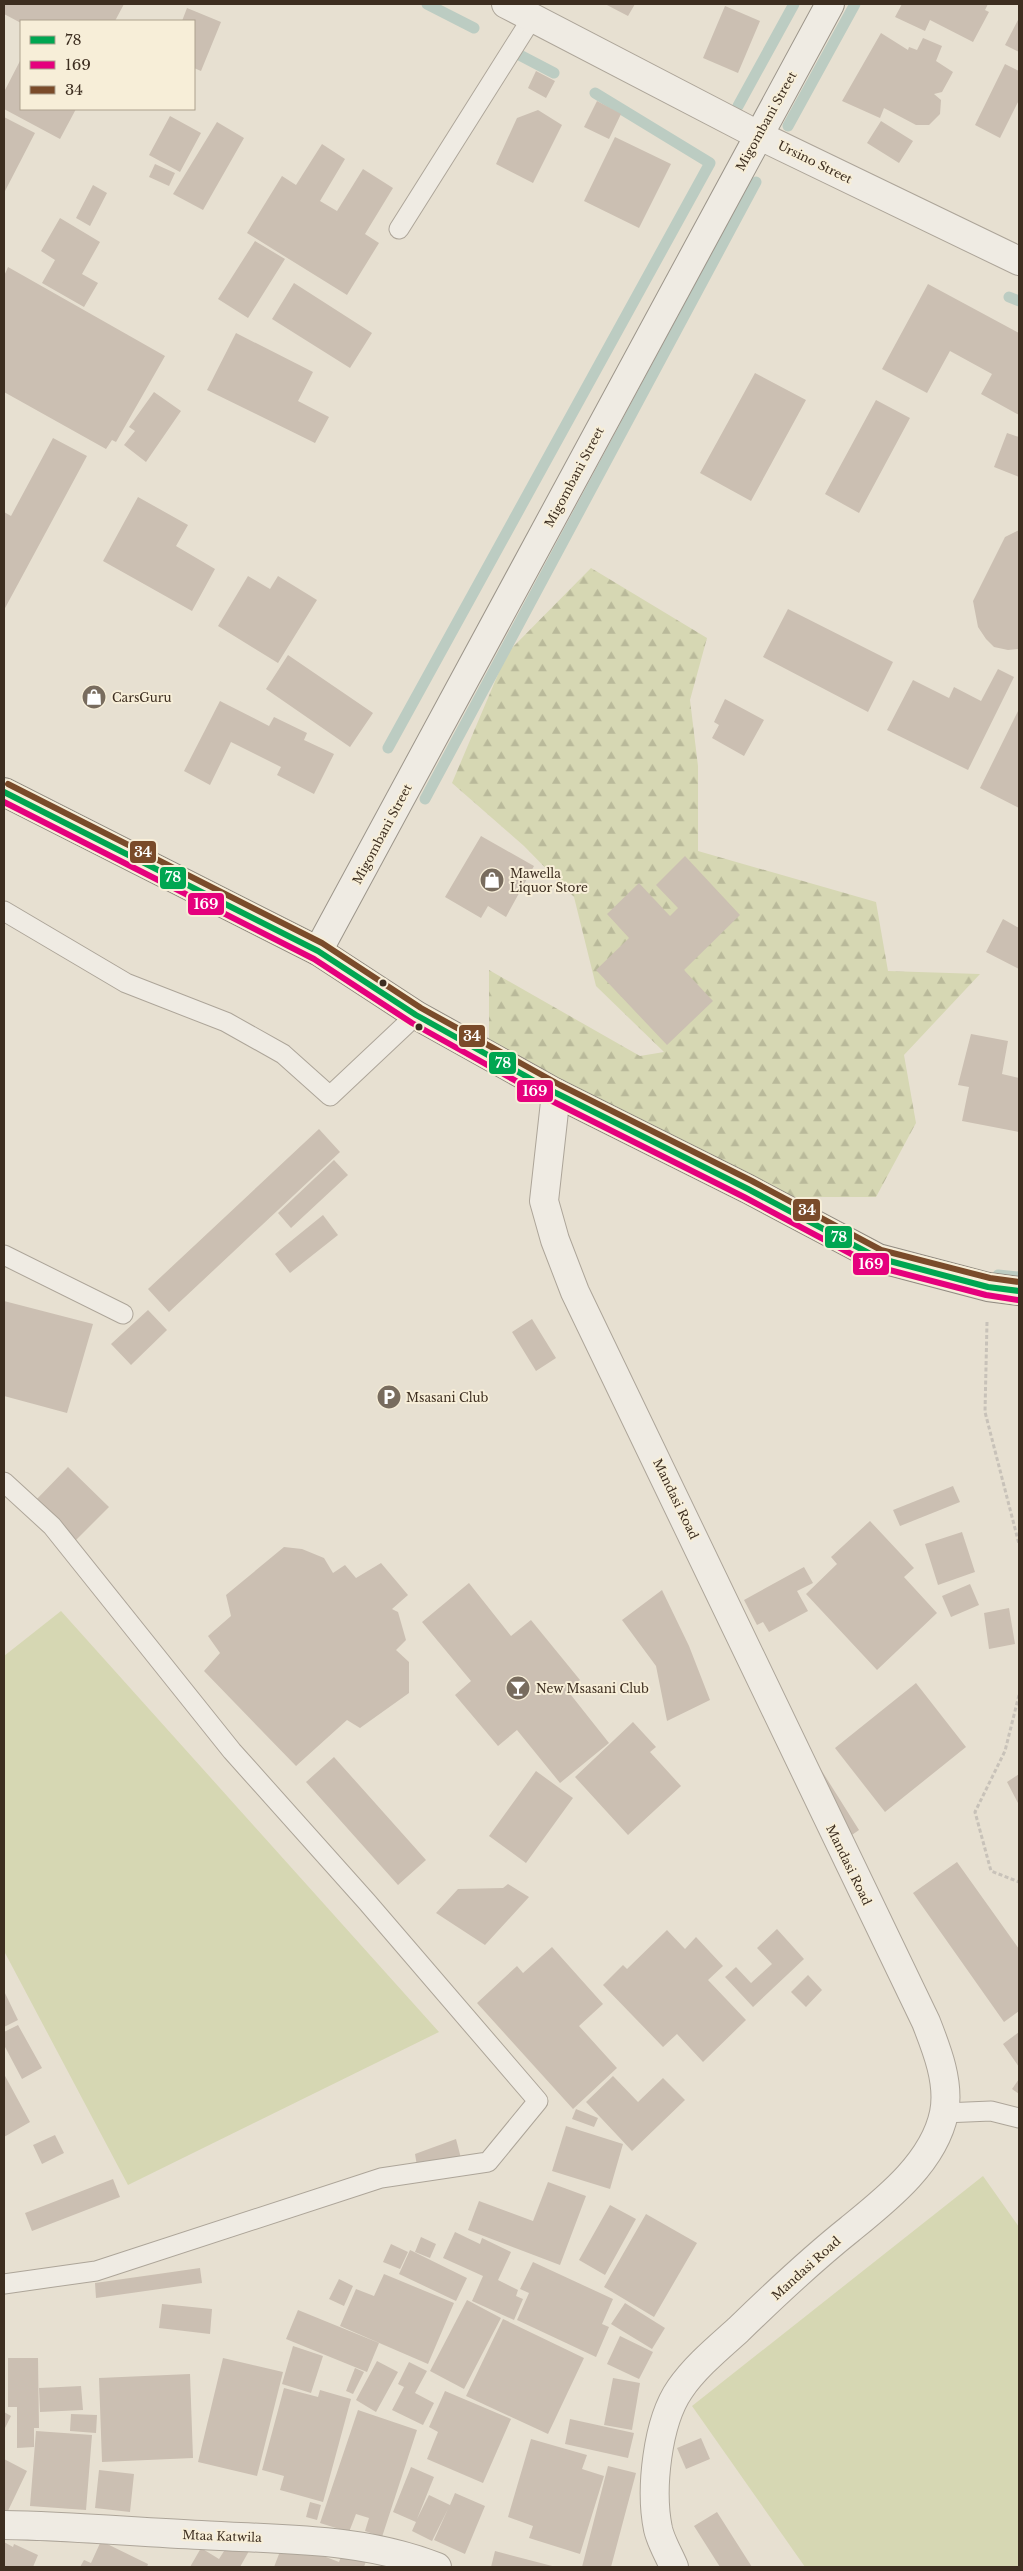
<svg xmlns="http://www.w3.org/2000/svg" width="1023" height="2571" viewBox="0 0 1023 2571" font-family="'Libre Baskerville',serif">
	<style>
		.forest { fill: url(#forest-firs) }
		.park { fill: #d6d7b3 }
		.lines { fill: none; stroke-linecap: round; stroke-linejoin: round }
		.stream { stroke: #bcccc2; stroke-width: 11 }
		.building { fill: #cbbfb2 }
		.lane-casing { stroke: #ada599; stroke-width: 21 }
		.street-casing { stroke: #ada599; stroke-width: 30 }
		.secondary-casing { stroke: #9c958a; stroke-width: 30 }
		.primary-casing { stroke: #928b80; stroke-width: 30 }
		.path { stroke: #c8c2b9; stroke-width: 3; stroke-dasharray: 4 2.5; stroke-linecap: butt }
		.lane { stroke: #efebe3; stroke-width: 19 }
		.street { stroke: #efebe3; stroke-width: 28 }
		.secondary { stroke: #efebe3; stroke-width: 28 }
		.primary { stroke: #e6e1d4; stroke-width: 28 }
		.bus-1-casing { stroke: #f7eed8; stroke-width: 10 }
		.bus-2-casing { stroke: #f7eed8; stroke-width: 10 }
		.bus-3-casing { stroke: #f7eed8; stroke-width: 10 }
		.bus-1 { stroke: #00a651; stroke-width: 6 }
		.bus-2 { stroke: #e5007d; stroke-width: 6 }
		.bus-3 { stroke: #7a4b2a; stroke-width: 6 }
		.bus-dot { fill: #3d2e20; stroke: #f7eed8; stroke-width: 2 }
		.labels { text-anchor: middle; dominant-baseline: central; stroke-width: 4; stroke-linejoin: round; paint-order: stroke }
		.street-label { font-size: 12px; fill: #3d2e20; stroke: #f7eed8 }
		.poi-label { font-size: 12px; fill: #3d2e20; stroke: #f7eed8; text-anchor: start }
		.line-badge { stroke: #f7eed8; stroke-width: 2 }
		.badge-label { font-size: 14px; text-anchor: middle; font-weight: bold; fill: #fff }
	</style>
	<defs>
		<pattern id="forest-firs" width="22" height="20" patternUnits="userSpaceOnUse" patternTransform="scale(1.25)"><rect width="22" height="20" fill="#d6d7b3"/><path d="M5 1l3.5 6h-7zM16 11l3.5 6h-7z" fill="#b9b99a"/></pattern>
	</defs>
	<rect width="100%" height="100%" fill="#e7e0d1"/>
	<path class="forest" d="M591,568L707,638L690,700L698,766V851L876,902L888,971L980,974L904,1055L916,1123L876,1197H777L489,1055V970L640,1056L664,1052L596,986L574,897L524,846L452,783L507,653Z"/>
	<path class="park" d="M61,1611L439,2032L128,2185L4,1951V1656Z
		M983,2176L1019,2227V2567H805L692,2406Z"/>
	<g class="lines">
		<path class="stream" d="M427,4L474,28
			M508,49L554,73
			M738,106L794,4
			M788,126L855,4
			M1009,297L1019,301
			M388,748L710,163L595,93
			M425,799L756,182
			M998,1275L1019,1277"/>
	</g>
	<path class="building" d="M4,4H124L115,21H21V23L4,14Z
		M605,4H635L628,16Z
		M902,4H988L985,10L989,12L973,42L930,20L925,31L895,17Z
		M725,6L760,21L738,73L703,58Z
		M187,8L221,22L201,71L194,68V21H182Z
		M1019,18V52L1005,45Z
		M881,33L908,50L909,47L917,50L923,38L942,46L936,61L953,72L942,92L934,94L941,100L940,114L929,125H916L884,108L880,118L842,101Z
		M21,59V109H76L60,139L4,109V92Z
		M1005,64L1019,71V100L1000,138L975,125Z
		M536,71L555,81L546,98L528,88Z
		M597,101L621,114L609,139L584,127Z
		M538,110L562,125L533,183L496,164L517,118Z
		M170,116L201,133L180,172L149,155Z
		M4,117L35,133L4,193Z
		M881,121L913,141L899,163L867,143Z
		M217,122L244,138L203,210L173,194Z
		M615,137L671,164L639,228L584,201Z
		M322,144L345,159L320,201L337,211L363,169L393,188L365,234L379,243L347,295L247,233L282,176L296,185Z
		M155,164L175,173L169,186L149,177Z
		M93,185L107,193L90,226L76,218Z
		M60,218L100,242L82,274L98,283L84,307L42,283L55,260L41,251Z
		M255,241L285,259L248,318L218,299Z
		M8,267L165,356L116,442L112,440L106,449L4,392V276Z
		M294,283L372,333L350,368L272,319Z
		M928,284L1019,333V415L981,394L992,374L950,351L927,393L882,369Z
		M236,333L313,372L298,401L329,417L315,443L207,390Z
		M755,373L806,400L751,501L700,473Z
		M154,392L181,411L146,462L124,445L135,431L129,427Z
		M876,400L910,418L859,513L825,494Z
		M1007,433L1019,437V477L994,467Z
		M53,438L87,456L4,610V512L11,516Z
		M138,497L188,525L176,546L215,569L192,611L103,561Z
		M1019,530V649L1008,650L994,647L986,639L978,627L973,601L1005,537Z
		M248,576L270,589L278,576L317,600L278,663L218,626Z
		M788,609L893,662L868,712L763,657Z
		M288,655L373,713L350,747L266,689Z
		M998,669L1014,677L968,770L887,730L913,680L949,698L954,687L981,701Z
		M725,699L764,720L744,756L712,738L719,725L714,722Z
		M220,701L269,726L274,717L307,733L304,740L334,754L314,794L277,775L281,767L231,742L210,785L184,771Z
		M1019,709V808L980,788Z
		M481,836L534,866L506,917L488,906L481,918L445,897Z
		M685,856L740,915L684,970L713,1001L667,1045L596,970L629,938L607,914L639,883L670,916L678,908L656,885Z
		M1003,919L1019,928V969L986,952Z
		M971,1034L1008,1041L1002,1074L1019,1078V1132L962,1121L969,1087L958,1085Z
		M319,1129L340,1152L169,1312L148,1289Z
		M334,1160L348,1175L291,1228L278,1213Z
		M323,1215L338,1235L290,1273L275,1254Z
		M4,1301L93,1324L67,1413L4,1396Z
		M148,1310L167,1330L131,1365L111,1344Z
		M532,1319L556,1358L536,1371L512,1332Z
		M68,1467L109,1507L73,1543L33,1503Z
		M953,1486L960,1502L900,1526L893,1510Z
		M870,1521L914,1568L904,1577L937,1613L877,1670L806,1594L837,1564L831,1557Z
		M962,1532L975,1572L938,1585L925,1544Z
		M284,1547L302,1549L324,1558L333,1573L345,1565L356,1578L381,1563L408,1595L392,1609L398,1612L406,1640L396,1650L409,1662V1693L360,1728L347,1720L296,1766L204,1671L220,1653L208,1636L231,1616L226,1595Z
		M804,1567L813,1583L797,1591L808,1611L769,1632L763,1622L757,1625L744,1600Z
		M469,1583L511,1636L531,1620L580,1680L567,1690L609,1743L560,1783L517,1730L498,1746L455,1695L471,1681L422,1622Z
		M970,1584L979,1605L951,1617L942,1596Z
		M662,1590L689,1646L710,1700L667,1721L656,1666L622,1620Z
		M1009,1608L1015,1644L989,1649L984,1613Z
		M916,1683L966,1747L885,1812L835,1748Z
		M633,1722L656,1747L650,1752L681,1786L628,1835L575,1777Z
		M334,1757L426,1860L398,1885L306,1782Z
		M820,1768L859,1830L849,1837L810,1775Z
		M536,1771L573,1798L526,1863L489,1836Z
		M1019,1774V1805L1007,1782Z
		M957,1862L1019,1949V2011L1004,2022L913,1893Z
		M508,1884L529,1897L485,1945L436,1913L458,1889L503,1888Z
		M777,1929L804,1959L753,2007L725,1977L736,1967L751,1983L772,1964L757,1948Z
		M667,1930L685,1949L696,1937L723,1966L708,1980L746,2020L703,2062L677,2034L663,2047L603,1985L623,1965L627,1969Z
		M552,1947L603,2004L579,2026L617,2068L573,2109L477,2003L517,1966L523,1973Z
		M808,1975L822,1990L806,2007L791,1992Z
		M4,1991L18,2020L4,2027Z
		M18,2025L42,2068L22,2079L4,2045V2032Z
		M1019,2032V2067L1003,2044Z
		M4,2074L30,2122L4,2137Z
		M613,2076L638,2102L663,2078L685,2100L632,2151L586,2102Z
		M1019,2079V2094L1012,2089Z
		M576,2109L598,2118L594,2127L572,2119Z
		M566,2126L623,2144L610,2189L552,2171Z
		M55,2135L64,2153L42,2164L33,2145Z
		M456,2139L462,2162L443,2164L433,2160L417,2166L415,2154Z
		M113,2179L120,2197L32,2231L25,2213Z
		M548,2182L586,2196L560,2265L468,2230L479,2201L533,2221Z
		M610,2205L636,2219L605,2275L579,2260Z
		M646,2214L697,2243L654,2317L604,2287Z
		M455,2232L480,2244L482,2238L511,2252L498,2280L518,2290L516,2296L523,2299L514,2320L472,2301L483,2276L443,2258Z
		M421,2237L436,2244L430,2258L415,2252Z
		M391,2244L408,2252L400,2269L383,2262Z
		M410,2250L467,2278L456,2301L399,2274Z
		M533,2262L613,2299L602,2324L609,2327L596,2357L517,2320L529,2293L520,2289Z
		M200,2268L202,2283L96,2298L95,2283Z
		M384,2274L454,2303L428,2364L340,2326L356,2289L374,2296Z
		M339,2279L353,2286L344,2306L329,2299Z
		M467,2300L501,2318L464,2389L430,2371Z
		M625,2303L665,2328L652,2349L611,2324Z
		M162,2304L212,2309L210,2334L159,2328Z
		M298,2310L379,2343L367,2372L286,2339Z
		M503,2319L584,2358L548,2434L466,2396Z
		M620,2336L653,2352L639,2379L607,2364Z
		M293,2346L323,2356L311,2393L282,2384Z
		M8,2358H38L39,2428H34V2447L17,2448V2407H8Z
		M223,2358L283,2372L257,2476L198,2462Z
		M377,2361L398,2372L376,2412L356,2400Z
		M409,2362L427,2371L415,2393L434,2403L423,2425L392,2410L404,2387L398,2384Z
		M355,2368L364,2372L353,2394L346,2391Z
		M190,2374L193,2458L102,2462L99,2378Z
		M613,2378L640,2383L632,2430L604,2425Z
		M81,2386L83,2410L40,2412L39,2388Z
		M284,2388L318,2397L320,2390L351,2399L323,2502L280,2490L284,2476L262,2470Z
		M445,2391L511,2419L483,2483L427,2459L438,2432L429,2427Z
		M358,2410L417,2430L382,2537L365,2531L369,2518L356,2514L349,2532L320,2523Z
		M4,2412L11,2416L4,2430Z
		M71,2414L97,2415L96,2433L70,2431Z
		M570,2419L634,2433L628,2458L565,2444Z
		M36,2431L92,2435L86,2510L30,2506Z
		M701,2438L710,2459L686,2469L677,2448Z
		M531,2439L587,2455L582,2469L604,2476L580,2554L529,2538L533,2526L508,2517Z
		M4,2459L27,2471L6,2515L4,2514Z
		M608,2466L636,2473L611,2567H582Z
		M411,2467L434,2477L417,2519L429,2495L450,2505L455,2493L485,2506L465,2554L434,2540L448,2509L432,2541L412,2531L416,2522L393,2512Z
		M99,2470L134,2474L130,2512L95,2508Z
		M310,2502L321,2505L317,2520L306,2517Z
		M717,2512L752,2567H720L694,2526Z
		M231,2540L249,2551L240,2567H190L201,2548L219,2559Z
		M101,2541L148,2564L147,2567H80L84,2560L91,2563Z
		M284,2541L339,2562L343,2551L366,2561L364,2567H274Z
		M4,2542L13,2547L14,2544L38,2555L33,2567H4Z
		M495,2551L556,2567H491Z"/>
	<g class="lines">
		<defs>
			<path id="lane" d="M399,229L532,18
				M4,911L126,983L226,1022L283,1054L330,1096L416,1015
				M4,1255L123,1314
				M4,1482L52,1526L232,1751L367,1902L538,2101L488,2162L381,2178L96,2271L4,2284
				M944,2113L991,2111L1019,2118"/>
			<path id="street" d="M506,4L758,135L1019,261
				M556,1093L544,1201L555,1240L575,1292L926,2022C937,2050 950,2083 944,2113C934,2162 887,2199 850,2229C811,2260 774,2295 738,2330C718,2348 695,2367 680,2389C657,2422 650,2490 658,2529C661,2542 669,2555 674,2567
				M4,2525C70,2526 135,2532 201,2535C281,2540 361,2537 437,2567"/>
			<path id="secondary" d="M318,951L830,4"/>
			<path id="primary" d="M4,792L318,951L416,1015L556,1093L748,1189L878,1258L988,1287L1019,1291"/>
		</defs>
		<use href="#lane" class="lane-casing"/>
		<use href="#street" class="street-casing"/>
		<use href="#secondary" class="secondary-casing"/>
		<use href="#primary" class="primary-casing"/>
		<path class="path" d="M987,1322L985,1412L1019,1544
			M1019,1695L1005,1751L975,1812L991,1871L1019,1882"/>
		<use href="#lane" class="lane"/>
		<use href="#street" class="street"/>
		<use href="#secondary" class="secondary"/>
		<use href="#primary" class="primary"/>
		<defs>
			<path id="bus-1" d="M4,792L318,951L416,1015L556,1093L748,1189L878,1258L988,1287L1019,1291"/>
			<path id="bus-2" d="M4,802L314,959L412,1023L552,1101L744,1197L874,1266L986,1295L1018,1300"/>
			<path id="bus-3" d="M8,784L322,943L421,1008L560,1085L752,1181L881,1250L990,1278L1019,1282"/>
		</defs>
		<use href="#bus-1" class="bus-1-casing"/>
		<use href="#bus-2" class="bus-2-casing"/>
		<use href="#bus-3" class="bus-3-casing"/>
		<use href="#bus-1" class="bus-1"/>
		<use href="#bus-2" class="bus-2"/>
		<use href="#bus-3" class="bus-3"/>
	</g>
	<defs>
		<symbol id="shop-disc" viewBox="-11 -11 22 22"><circle r="9.5" fill="#786c5e" stroke="#f7eed8"/><path d="M-5-2.5h2.3a2.7 3.5 0 0 1 5.4 0H5L5.5 6h-11ZM-1.5-2.5h3a1.5 2.3 0 0 0-3 0Z" fill="#fff"/></symbol>
		<symbol id="parking-disc" viewBox="-11 -11 22 22"><circle r="9.5" fill="#786c5e" stroke="#f7eed8"/><path d="M-3.5-5.5H1a3.5 3.5 0 0 1 0 7H-1V5.5H-3.5ZM-1-3.4V-.6H.8a1.4 1.4 0 0 0 0-2.8Z" fill="#fff"/></symbol>
		<symbol id="bar-disc" viewBox="-11 -11 22 22"><circle r="9.5" fill="#786c5e" stroke="#f7eed8"/><path d="M-6-5H6L.8 .8V4.5H3.5V6h-7V4.5H-.8V.8Z" fill="#fff"/></symbol>
	</defs>
	<g fill-rule="evenodd">
		<use href="#shop-disc" x="80" y="683" width="28" height="28"/>
		<use href="#shop-disc" x="478" y="866" width="28" height="28"/>
		<use href="#parking-disc" x="375" y="1383" width="28" height="28"/>
		<use href="#bar-disc" x="504" y="1674" width="28" height="28"/>
	</g>
	<g class="bus-dot">
		<circle cx="383" cy="983" r="4.5"/>
		<circle cx="419" cy="1027" r="4.5"/>
	</g>
	<g class="labels">
		<g class="street-label">
			<text transform="translate(766 121) rotate(-61)">Migombani Street</text>
			<text transform="translate(815 162) rotate(26)">Ursino Street</text>
			<text transform="translate(574 477) rotate(-62)">Migombani Street</text>
			<text transform="translate(382 834) rotate(-62)">Migombani Street</text>
			<text transform="translate(676 1499) rotate(64)">Mandasi Road</text>
			<text transform="translate(849 1865) rotate(64)">Mandasi Road</text>
			<text transform="translate(806 2268) rotate(-42)">Mandasi Road</text>
			<text transform="translate(222 2536) rotate(2)">Mtaa Katwila</text>
		</g>
		<g class="poi-label">
			<text x="112" y="697">CarsGuru</text>
			<text x="510" y="873">Mawella<tspan x="510" dy="14">Liquor Store</tspan></text>
			<text x="406" y="1397">Msasani Club</text>
			<text x="536" y="1688">New Msasani Club</text>
		</g>
	</g>
	<g class="line-badge">
		<rect x="129" y="840" width="28" height="24" rx="5" fill="#7a4b2a"/>
		<rect x="159" y="866" width="28" height="24" rx="5" fill="#00a651"/>
		<rect x="187" y="892" width="38" height="24" rx="5" fill="#e5007d"/>
		<rect x="458" y="1024" width="28" height="24" rx="5" fill="#7a4b2a"/>
		<rect x="488" y="1051" width="29" height="24" rx="5" fill="#00a651"/>
		<rect x="516" y="1079" width="38" height="24" rx="5" fill="#e5007d"/>
		<rect x="792" y="1198" width="29" height="24" rx="5" fill="#7a4b2a"/>
		<rect x="824" y="1225" width="29" height="24" rx="5" fill="#00a651"/>
		<rect x="852" y="1252" width="38" height="24" rx="5" fill="#e5007d"/>
	</g>
	<g class="badge-label">
		<text x="143" y="857">34</text>
		<text x="173" y="882">78</text>
		<text x="206" y="909">169</text>
		<text x="472" y="1041">34</text>
		<text x="503" y="1068">78</text>
		<text x="535" y="1096">169</text>
		<text x="807" y="1215">34</text>
		<text x="839" y="1242">78</text>
		<text x="871" y="1269">169</text>
	</g>
	<rect width="1023" height="2571" fill="none" stroke="#3d2e20" stroke-width="10"/>
	<rect x="20" y="20" width="175" height="90" fill="#f7eed8" stroke="#ada18e"/>
	<rect x="30" y="36" width="25" height="8" fill="#00a651" stroke="#ada18e"/>
	<text x="65" y="45" font-size="15" fill="#3d2e20">78</text>
	<rect x="30" y="61" width="25" height="8" fill="#e5007d" stroke="#ada18e"/>
	<text x="65" y="70" font-size="15" fill="#3d2e20">169</text>
	<rect x="30" y="86" width="25" height="8" fill="#7a4b2a" stroke="#ada18e"/>
	<text x="65" y="95" font-size="15" fill="#3d2e20">34</text>
</svg>
